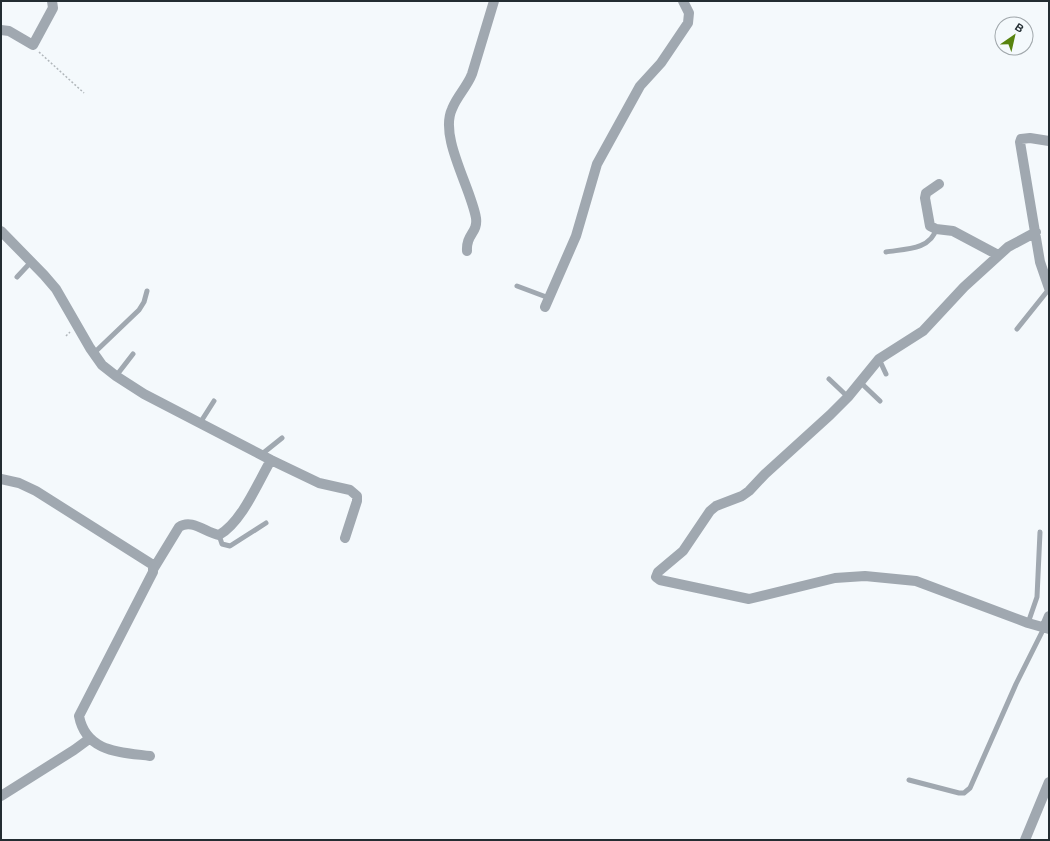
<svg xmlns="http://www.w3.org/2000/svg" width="1050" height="841" viewBox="0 0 1050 841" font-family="Helvetica,sans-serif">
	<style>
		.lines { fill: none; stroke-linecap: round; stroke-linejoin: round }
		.path { stroke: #b1b7bb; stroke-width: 1.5; stroke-dasharray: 2 2; stroke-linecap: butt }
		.lane { stroke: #a0a8b0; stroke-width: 5 }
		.street { stroke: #a0a8b0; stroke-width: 10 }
	</style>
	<rect width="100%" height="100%" fill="#f4f9fc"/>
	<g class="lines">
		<path class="path" d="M39,52L84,93
			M66,336L70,332"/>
		<path class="lane" d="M886,252C903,249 931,250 936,229
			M17,277L31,262
			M517,286L549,298
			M1017,329L1049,289
			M94,353L139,310L144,302L147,291
			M879,359L886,374
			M116,376L133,354
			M829,379L848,397
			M860,382L880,401
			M200,423L214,401
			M262,454L282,438
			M219,535L222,544L230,546L266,523
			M1028,623L1037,597L1040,532
			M909,780L959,793H964L970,788L1016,684L1044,628"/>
		<path class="street" d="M1,30L9,31L33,45L53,8L52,1
			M1049,141L1030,138L1021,139L1020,142L1040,262L1049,288
			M939,184L926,193L925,198L930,226L936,229L953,231L998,255
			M1,231L44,275L56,289L90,348L102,365L116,376L144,394L271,460L319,483L350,490L357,496V501L345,538
			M1036,232L1008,247L964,287L923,331L879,359L848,397L830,415L765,474L749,491L742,496L716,506L710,511L683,551L658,572L656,577L660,580L749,599L835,578L865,576L916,581L1028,623L1049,629
			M467,251C466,234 478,233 476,218C471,188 439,137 452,109C457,96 467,87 472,74L494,1
			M545,307L576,236L597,164L640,86L661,63L688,23L689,13L683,1
			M1,479L19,483L36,491L153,565V572L79,716C86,752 119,752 150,756
			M154,568L179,527C192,518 206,533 219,535C242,522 258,482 271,460
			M1044,628L1049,616
			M1,796L74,750L89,739
			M1025,840L1049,782"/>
	</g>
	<rect width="1050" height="841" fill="none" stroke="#232d32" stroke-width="4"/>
	<g transform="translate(1014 36) rotate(34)"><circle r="19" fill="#f4f9fc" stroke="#a0a7ab"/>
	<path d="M0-3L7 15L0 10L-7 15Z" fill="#57830e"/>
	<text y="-6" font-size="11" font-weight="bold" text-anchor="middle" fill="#232d32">B</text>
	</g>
</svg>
